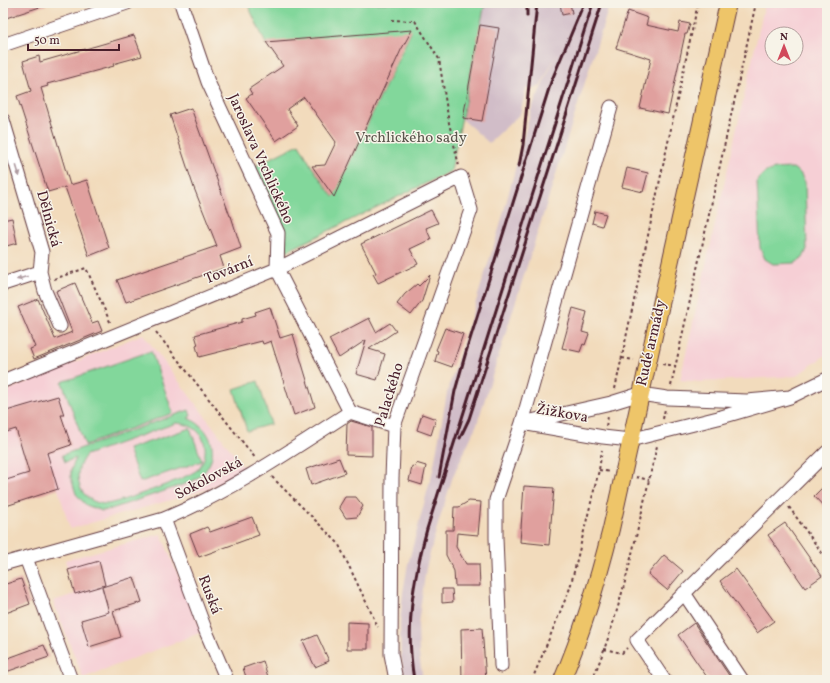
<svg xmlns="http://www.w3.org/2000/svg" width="830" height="683" viewBox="0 0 830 683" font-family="Vollkorn,serif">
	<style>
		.built { fill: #f6cfd5; fill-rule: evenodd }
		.industrial { fill: #d1bdc8 }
		.green { fill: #82d79b; stroke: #667b63; fill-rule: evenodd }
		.building { fill: #e0a09e }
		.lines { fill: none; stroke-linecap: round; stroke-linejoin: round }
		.minor-casing { stroke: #633b41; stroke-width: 15 }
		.major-casing { stroke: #633b41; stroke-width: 18 }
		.path { stroke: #633b41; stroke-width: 2; stroke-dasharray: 3 3; stroke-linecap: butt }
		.minor { stroke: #fff; stroke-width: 13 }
		.major { stroke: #eec569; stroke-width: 16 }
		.rail { stroke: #4a1f2b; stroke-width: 3 }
		.oneway { fill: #ae9aa0 }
		.labels { text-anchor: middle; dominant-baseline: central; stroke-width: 3; stroke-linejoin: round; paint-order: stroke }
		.park-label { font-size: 15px; fill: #5b564d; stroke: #f7f3e8 }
		.street-label { font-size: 15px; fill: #4a1f2b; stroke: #f7f3e8 }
	</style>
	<rect width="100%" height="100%" fill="#f7f3e8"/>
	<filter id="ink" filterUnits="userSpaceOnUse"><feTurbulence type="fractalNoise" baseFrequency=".025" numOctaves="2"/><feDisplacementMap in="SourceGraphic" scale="8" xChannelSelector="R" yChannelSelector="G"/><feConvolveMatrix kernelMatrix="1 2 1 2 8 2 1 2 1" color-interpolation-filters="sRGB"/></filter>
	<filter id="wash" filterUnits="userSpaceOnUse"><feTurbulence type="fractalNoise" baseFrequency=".012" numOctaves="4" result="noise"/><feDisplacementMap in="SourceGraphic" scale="16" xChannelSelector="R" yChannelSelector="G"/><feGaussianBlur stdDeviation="0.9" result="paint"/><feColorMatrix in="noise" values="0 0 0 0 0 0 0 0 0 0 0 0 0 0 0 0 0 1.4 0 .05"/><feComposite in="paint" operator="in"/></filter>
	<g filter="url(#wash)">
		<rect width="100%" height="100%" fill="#f2dbbc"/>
		<path class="built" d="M765,3H827V354L796,376L701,382L680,380ZM772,34H796V58H772Z
			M143,334L245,469L209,489L70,529L58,489L3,507V392Z
			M161,534L202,632L83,678L53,601L75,594L65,560Z"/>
		<path class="industrial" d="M485,3H610L477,424L453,476L436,531L426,568L418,624L419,654L423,680H405L401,656L400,623L403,593L408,564L433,470L447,393L500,226L531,110L557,53L540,87L526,88L520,114L489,143L462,119Z"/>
		<path class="green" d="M247,3H485L451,171L287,251L285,233L255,166L299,144L312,167L333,197L411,32L266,44Z
			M793,168L800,173L805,182L807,249L803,258L795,263L773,264L765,259L760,248L757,181C766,167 778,169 793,168Z
			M151,351L173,413L85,445L62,382Z
			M258,381L271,424L247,431L234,389Z
			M189,410L191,416L188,418C219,431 221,467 191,482L108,510L102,511L86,505L76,494L71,478V470L76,458L65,462L62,455ZM176,423C189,424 200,429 204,442C207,452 204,463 197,470C190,477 116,504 106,504C79,503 70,474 86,455Z
			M190,428L202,461L140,482L128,449Z"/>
		<g id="blocks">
			<path class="building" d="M3,3H46V5L3,19Z
				M560,3H570L572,13L562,15Z
				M628,11L648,18L646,25L678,32L680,22L690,24L687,34H685L668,114L640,108L651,59L616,48Z
				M480,25L499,28L482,121L463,118Z
				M412,30L401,50L334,197L312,166L325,165L336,142L304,97L287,109L298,126L276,141L246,98L252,94L249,89L283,66L266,42Z
				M134,35L142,56L113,64L114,66L47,84L48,86L41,88L70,185L87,180L109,248L89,256L65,187L48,192L17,96L31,91L23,61L39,56L40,62Z
				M191,108L230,216H231L241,248L220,256L224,268L126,302L117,280L217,246L194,188L170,115Z
				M627,168L648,173L643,192L622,187Z
				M431,210L438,223L426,228L431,239L410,249L418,264L378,283L373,274L376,273L361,244Z
				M595,211L606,214L602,226L592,223Z
				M12,218L17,243L3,247V220Z
				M430,275L422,301L411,315L397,304L405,294L417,284L419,286Z
				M75,283L92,323L98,321L102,331L34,359L30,349L35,347L18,307L38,299L55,339L72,332L56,291Z
				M270,307L280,338L293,334L315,407L294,415L271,341L263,344L262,341L199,357L196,346L198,345L195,335L242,322V319L256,315L255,312Z
				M573,308L587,312L582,332L589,334L585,345L583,344L580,352L562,348Z
				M369,318L376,332L390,323L396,331L369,349L385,354L377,380L356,374L366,340L339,358L329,339Z
				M445,328L463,334L452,367L435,361L438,351L436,350Z
				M58,396L64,415H61L71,445L47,453L58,489L3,507V481L29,473L16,429L3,433V412Z
				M422,414L436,419L431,435L417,430Z
				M351,421L372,427V456L346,455L347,424Z
				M339,458L345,473L311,485L306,469Z
				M416,463L426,466L422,485L409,481L412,466L415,467Z
				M827,483V510L814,496Z
				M524,486L554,488L549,545L520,542Z
				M345,497H356L363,506L357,517L346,518L339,507Z
				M469,501L481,502L478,535L457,533L456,547L466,564H479L480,586H455L454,571L446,555V530H453L454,507H459Z
				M252,517L259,535L199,557L190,534L207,527L210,532Z
				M785,523L822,576L805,588L768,535Z
				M664,555L683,571L667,590L648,574Z
				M99,561L105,585L75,594L68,570Z
				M736,569L774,621L757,633L720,581Z
				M134,577L142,602L113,611L121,637L89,647L81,620L109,612L102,587Z
				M21,579L30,604L3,614V585Z
				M442,589H452L453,602L442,603Z
				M347,622L368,623V649H347Z
				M694,623L730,677L725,680H709L678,635Z
				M482,628L486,680H462L461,629Z
				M317,635L329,661L315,667L303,641Z
				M44,645L49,657L3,673V660Z
				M263,661L269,680H247L243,668Z"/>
		</g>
	</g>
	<g filter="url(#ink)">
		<use href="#blocks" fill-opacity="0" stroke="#633b41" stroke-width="1"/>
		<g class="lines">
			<defs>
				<path id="minor" d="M181,3L208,82L278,233L277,269L350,412
					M3,45L127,3
					M3,120L42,252L40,272L45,291L60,326
					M3,284L40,272
					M3,381L277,269L461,177L471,210L394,426L392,478L391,654L396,680
					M790,397L747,401L667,398L640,394L611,403L522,423L603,437L630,440L718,418L790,397L827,379
					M164,519L205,629L227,680
					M26,558L71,680
					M3,564L164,519C230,492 290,451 350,412L394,426
					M684,593L742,680
					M501,666L496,538V500L522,423L611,107
					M664,680L637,640L827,452"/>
				<path id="major" d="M562,680C583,631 598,581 611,529L728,3"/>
			</defs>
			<use href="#minor" class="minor-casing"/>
			<use href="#major" class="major-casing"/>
			<path class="path" d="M391,20L415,21L439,59L449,123L459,166
				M54,279L86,268L111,324
				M156,332L256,459
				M622,358L634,360
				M662,364L676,366
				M671,386L756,3
				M615,389L698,3
				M663,419L665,409
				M606,426L608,417
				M599,470L610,472
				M272,477L338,543L378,627
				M636,477L649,480
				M789,507L827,560
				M604,649L622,653L627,648
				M532,680L570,588L599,470L602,450
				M592,680C624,606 638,524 657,446"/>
			<use href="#minor" class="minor"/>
			<use href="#major" class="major"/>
			<path class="rail" d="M527,16V3
				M519,166L523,145L537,3
				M460,438L469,419L602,3
				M439,477L455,391L466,352L551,82L584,3
				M414,680C405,626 413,581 427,529L593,3"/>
		</g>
		<defs><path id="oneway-solid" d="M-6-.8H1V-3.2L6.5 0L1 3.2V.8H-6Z"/></defs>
		<g class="oneway">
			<use href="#oneway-solid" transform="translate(18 171) rotate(73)"/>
			<use href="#oneway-solid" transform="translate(22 278) rotate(162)"/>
		</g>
	</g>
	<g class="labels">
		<g class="park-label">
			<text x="411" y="138">Vrchlického sady</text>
		</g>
		<g class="street-label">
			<text transform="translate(260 159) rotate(66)">Jaroslava Vrchlického</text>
			<text transform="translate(48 219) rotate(75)">Dělnická</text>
			<text transform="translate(229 271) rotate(-22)">Tovární</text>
			<text transform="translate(652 343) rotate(-77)">Rudé armády</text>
			<text transform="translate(390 395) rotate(-73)">Palackého</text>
			<text transform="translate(562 414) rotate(10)">Žižkova</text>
			<text transform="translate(209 479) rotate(-28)">Sokolovská</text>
			<text transform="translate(209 595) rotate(69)">Ruská</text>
		</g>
	</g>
	<rect width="830" height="683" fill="none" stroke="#f7f3e8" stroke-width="16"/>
	<g transform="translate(784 46)"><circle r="19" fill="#f7f3e8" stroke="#b29e9c"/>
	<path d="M0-3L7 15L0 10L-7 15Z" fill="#d1495b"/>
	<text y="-6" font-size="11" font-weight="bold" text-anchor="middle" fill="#4a1f2b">N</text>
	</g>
	<path d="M28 44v6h91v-6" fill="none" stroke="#4a1f2b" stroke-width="2"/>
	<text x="34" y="44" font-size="12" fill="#4a1f2b" stroke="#f7f3e8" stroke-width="3" paint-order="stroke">50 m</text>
</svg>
